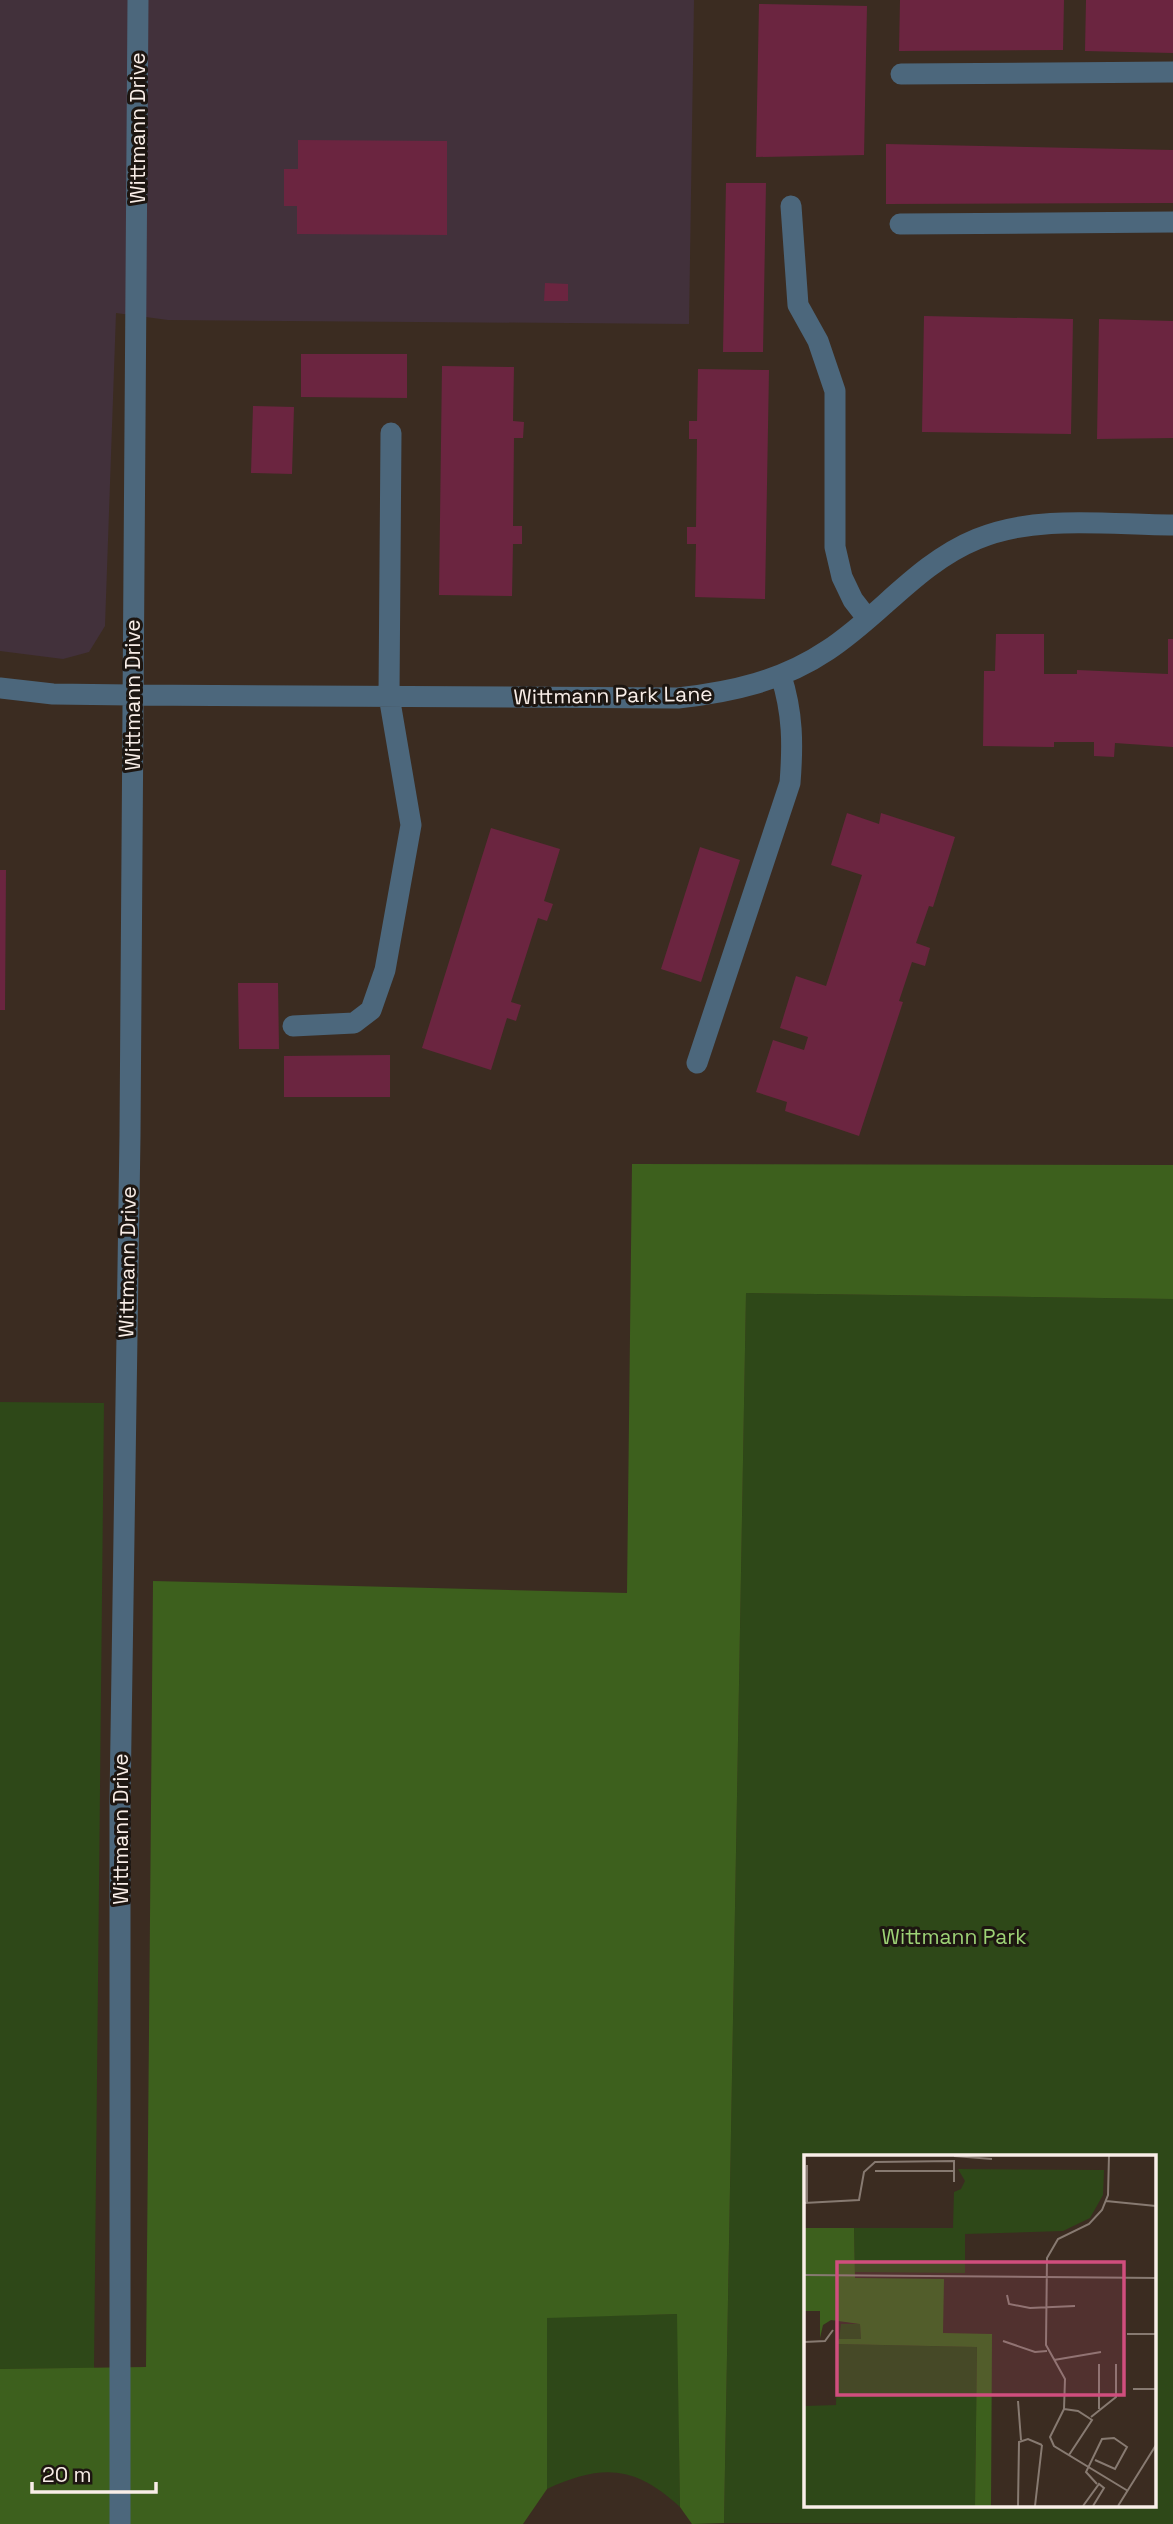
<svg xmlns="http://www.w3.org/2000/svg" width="1173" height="2524" viewBox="0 0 1173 2524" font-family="'Space Grotesk',sans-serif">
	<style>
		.commercial { fill: #42313b }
		.green { fill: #2e4818; fill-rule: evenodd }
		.forest { fill: #3d601d }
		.building { fill: #6b2540 }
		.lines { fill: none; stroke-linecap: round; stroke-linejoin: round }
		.minor { stroke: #4c677c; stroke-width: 21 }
		.labels { text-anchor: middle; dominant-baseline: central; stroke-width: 6; stroke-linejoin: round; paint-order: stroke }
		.street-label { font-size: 21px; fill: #f9eee8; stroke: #1d1611 }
		.park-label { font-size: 21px; fill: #9dd276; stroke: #1d1611 }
		.inset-road { fill: none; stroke: #877a71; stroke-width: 2 }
		.view { fill: #d04e7e; fill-opacity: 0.15; stroke: #d04e7e; stroke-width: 3.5 }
		.inset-edge { fill: none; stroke: #f9eee8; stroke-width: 3.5 }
	</style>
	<rect width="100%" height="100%" fill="#3b2c21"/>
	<path class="commercial" d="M0,0H694L689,324L168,320L116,313L105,626L89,652L63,659L0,651Z"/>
	<path class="green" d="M746,1293L1173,1299V2524L724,2523ZM806,2156H1154V2505H806Z
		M0,1402L104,1403L94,2368L0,2369Z
		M678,2314L680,2507C634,2465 602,2464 547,2489V2317Z"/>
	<path class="forest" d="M632,1164L1173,1165V1299L746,1293L724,2523L692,2524L680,2507L677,2314L547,2318V2489L523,2524H0V2369L146,2367L153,1581L627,1593Z"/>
	<path class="building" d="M900,0H1064L1063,50L899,51Z
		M1086,0H1173V53L1085,51Z
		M759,4L867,6L864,155L756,157Z
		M298,140L447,141V235L297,234V206H284V169H298Z
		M886,144L1173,150V203L886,204Z
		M726,183H766L763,352H723Z
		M545,283L568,284V301H544Z
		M924,316L1073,319L1071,434L922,432Z
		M1099,319L1173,321V438L1097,439Z
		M301,354H407V398L301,397Z
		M442,366L514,367L513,421L524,422L523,438H514L513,526H522V544H513L512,596L439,595Z
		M698,369L769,370L765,599L695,597L696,544H687V527H696L697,439H689V421H697Z
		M253,406L294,407L292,474L251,473Z
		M996,634H1044V674H1077V670L1168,674V639H1173V747L1115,743L1114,757L1094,756V742H1054V747L983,746L984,671H995Z
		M847,813L879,824L881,813L955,837L933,907L929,906L916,943L930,948L925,966L912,962L899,1001L903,1002L859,1136L785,1111L787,1102L756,1092L773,1040L804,1050L808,1037L780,1028L796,976L826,986L862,875L831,865Z
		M491,828L560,849L544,901L553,904L547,921L538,918L511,1002L521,1005L516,1021L507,1018L491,1070L422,1048Z
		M700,847L740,860L701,982L661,969Z
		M0,870H6L5,1010H0Z
		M238,983H278L279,1049H239Z
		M390,1055V1097H284V1056Z"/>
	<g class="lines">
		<path class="minor" d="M901,74L1173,72
			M791,206L798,305L818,341L835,391V547L842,577L853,600L867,618
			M900,224L1173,222
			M0,688L53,694L131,695L678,698C732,692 782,681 828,650C880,616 918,563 977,539C1037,514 1110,525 1173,525
			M293,1026L354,1023L371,1010L385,970L411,825L389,696L391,433
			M697,1063L790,783C793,745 793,713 781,676
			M120,2524V1802L130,1135L138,0"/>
	</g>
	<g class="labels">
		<g class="street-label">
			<text transform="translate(137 128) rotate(-90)">Wittmann Drive</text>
			<text transform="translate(132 695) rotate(-90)">Wittmann Drive</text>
			<text transform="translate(613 695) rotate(-1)">Wittmann Park Lane</text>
			<text transform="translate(127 1262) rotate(-89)">Wittmann Drive</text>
			<text transform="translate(120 1829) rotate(-90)">Wittmann Drive</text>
		</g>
		<g class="park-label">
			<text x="954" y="1936">Wittmann Park</text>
		</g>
	</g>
	<g transform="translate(804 2155)">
		<rect width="352" height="352" fill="#3b2c21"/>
		<path d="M154,14L300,15L299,40L286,63L259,76L161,79V118L51,117L50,73H149L150,37L157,34L161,26ZM37,169H56L57,184H35ZM33,189L173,192L171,351H0V251L32,250Z" fill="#2e4818"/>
		<path d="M0,73H50L51,123L140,124L139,178L188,179L187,351H171L173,192L33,189L35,184H57L56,169L27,165L19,170L16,183V156H0Z" fill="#3d601d"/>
		<path class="inset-road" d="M305,0L304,40L298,55L285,69L254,84L243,103L242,190L261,224L260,254L246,282L250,291L324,336M150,1L188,4M150,5V27M71,16H149M302,46L352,51M0,48L55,45L60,17L71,7L149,6M3,48V10M0,120L352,123M203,140L205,149L226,153L271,151M323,179H352M199,186L231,197L243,196M0,187L21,186L29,175M250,205L297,197M295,209V254M329,234H352M214,246L217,285M260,254L274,256L288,265L265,300M287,262L312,242V209M291,305L311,314L323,292L310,283L298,284L282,317L293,329M214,351L215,287L224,284L238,290M231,351L238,290M279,351L295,329L300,333L289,351M314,351L352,290"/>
		<path class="view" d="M33,107H320V240H33Z"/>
		<rect width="352" height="352" class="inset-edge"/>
	</g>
	<path d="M32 2482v10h124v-10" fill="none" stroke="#f9eee8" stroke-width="3.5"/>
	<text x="42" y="2482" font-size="21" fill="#f9eee8" stroke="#1d1611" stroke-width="5" paint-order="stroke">20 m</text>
</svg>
